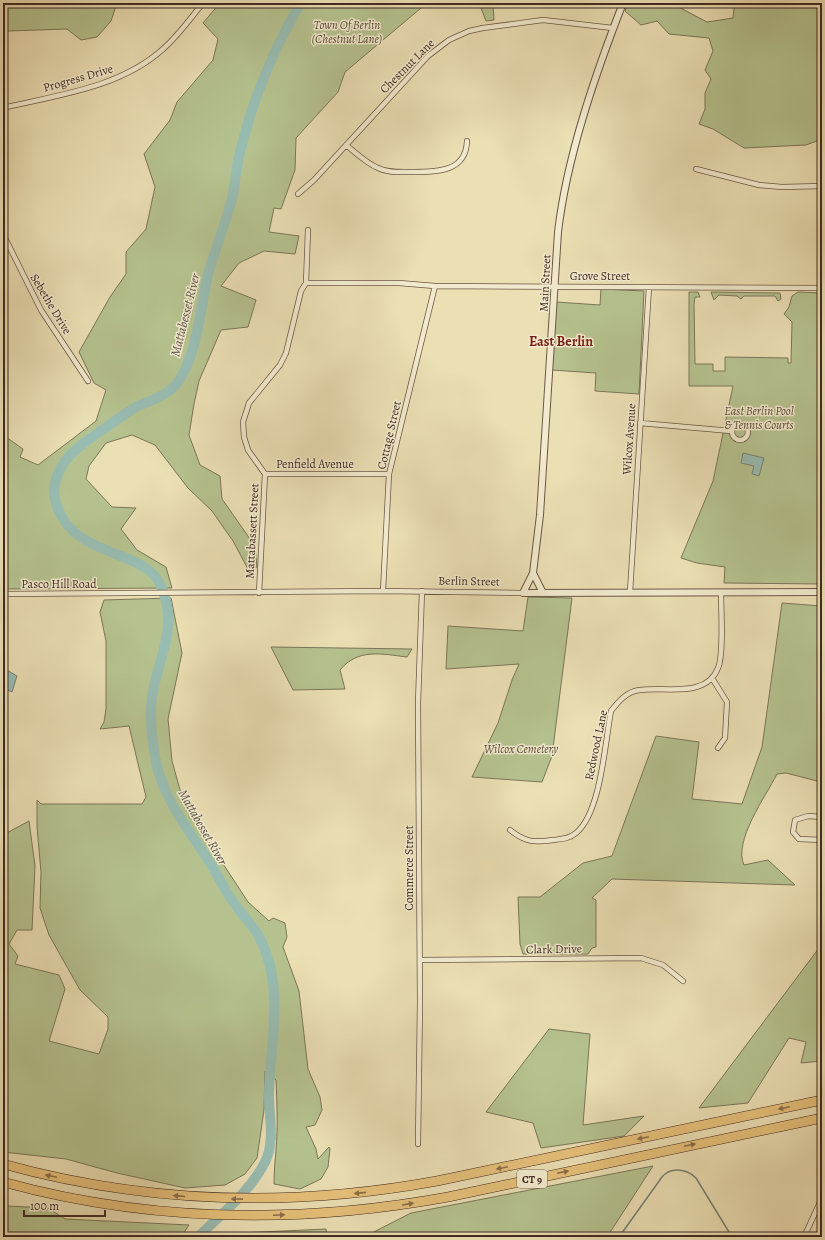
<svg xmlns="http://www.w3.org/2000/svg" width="825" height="1240" viewBox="0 0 825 1240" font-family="Alegreya,serif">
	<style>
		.green { fill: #b5c28f; stroke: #7b7658 }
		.water { fill: #98bcb1; stroke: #758277 }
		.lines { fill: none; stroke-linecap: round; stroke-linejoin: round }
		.stream { stroke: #758277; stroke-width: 1.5 }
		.river { stroke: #98bcb1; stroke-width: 10 }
		.minor-casing { stroke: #6c5746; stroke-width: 6 }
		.tertiary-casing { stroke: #6c5746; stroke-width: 8 }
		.motorway-casing { stroke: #412a21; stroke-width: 10 }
		.minor { stroke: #f2eace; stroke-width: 4.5 }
		.tertiary { stroke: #f2eace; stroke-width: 6 }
		.motorway { stroke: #e6c07a; stroke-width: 9 }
		.oneway { fill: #8b6e49 }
		.labels { text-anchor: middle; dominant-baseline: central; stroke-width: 3; stroke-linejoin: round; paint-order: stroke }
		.shield { fill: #f2eace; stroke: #766455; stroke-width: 1 }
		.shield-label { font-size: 11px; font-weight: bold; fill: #412a21 }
		.park-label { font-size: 12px; font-style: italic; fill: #584837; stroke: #f2eace }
		.street-label { font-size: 12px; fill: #412a21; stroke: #f2eace }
		.water-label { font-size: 13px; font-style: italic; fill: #574e45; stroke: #f2eace }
		.quarter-label { font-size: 14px; font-weight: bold; fill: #7a1f14; stroke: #f2eace }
	</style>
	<rect width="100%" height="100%" fill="#ebdfb4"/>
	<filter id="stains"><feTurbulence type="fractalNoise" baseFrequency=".005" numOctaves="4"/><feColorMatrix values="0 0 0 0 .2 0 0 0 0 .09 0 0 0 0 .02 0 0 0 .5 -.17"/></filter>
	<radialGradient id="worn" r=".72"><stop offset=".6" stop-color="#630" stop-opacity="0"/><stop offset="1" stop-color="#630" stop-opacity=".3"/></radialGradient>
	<path class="green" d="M3,3H117L111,21L97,37L81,40L67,29L8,31L3,25Z
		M220,3H427L345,72L338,92L296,138L295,170L281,209L274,208L269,232L299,236L295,254L264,251L239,263L221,286L256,300L248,327L221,330L199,381L194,404L189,435L200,465L220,476L222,499L255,546L257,567L249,571L233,541L212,511L188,488L155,445L132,435L106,443L89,466L86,479L112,507L136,508L121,529L137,550L166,567L172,588L3,589V435L23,449L20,457L38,465L96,421L106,390L94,383L79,352L110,297L126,274V252L146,229L155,187L144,154L170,120L177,102L213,60L218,39L203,23Z
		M479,3H493L494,20L486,21Z
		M628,3H671L707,22L733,18L734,8L737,3H822V139L806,145L744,148L713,129L699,124L705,109V93L711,79L705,70L713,51L709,38L669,34L657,21L641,25L625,11Z
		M601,289L644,291L639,394L595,391L596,373L552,370L556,302L600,305Z
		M689,292H698L700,297H695L694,304L695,364H713V371H725V357L788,358V363H791L792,322L784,314L789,307L792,296L798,292L822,293V464L819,469L822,521V584L724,583L725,567L697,563L681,558L713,481L733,386H689Z
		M711,292L780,293L781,299L778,301L775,296H744L741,299L737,296L719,295L714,300Z
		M528,597L572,598L552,756L542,782L472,777L498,723L512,680L519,664L446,669L448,626L523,631Z
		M171,598L182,653L168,719L172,761L182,797L197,824L248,902L269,921L273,918L285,923L287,937L283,947L299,991L308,1069L320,1097L322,1110L315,1125L306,1127L316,1149L318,1159L329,1147L330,1149L328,1167L321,1179L300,1189L274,1184C274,1172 275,1162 276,1150C278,1127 277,1103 276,1080L265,1071L264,1110L257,1158L245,1174L225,1185L185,1188L117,1173L66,1159L3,1152V835L29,821L35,866L32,930H17L9,944L18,956L15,964L59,975L65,989L49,1041L99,1054L108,1029V1017L80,990L49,935L40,908L41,872L37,827V800L41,804H142L146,797L129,726L100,729L104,722L106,709V641L100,612L104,600Z
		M782,603L822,606V769L817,781L786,773L777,774C766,796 733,841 744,865L768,860L795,885L612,879L592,898L596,900V947L592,948L588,954H523L520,944L518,897H540L583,863L612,856L656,736L699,742L692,799L742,804L762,747Z
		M271,647L412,649L407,657C382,654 358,648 340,670L345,689L293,690Z
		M822,944V1061L801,1063L806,1042L789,1038L748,1103L699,1108Z
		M549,1029L590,1034L583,1125L644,1116L624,1136L541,1148L533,1123L486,1112Z
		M653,1166L607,1237H364L411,1213Z
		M3,1202L8,1206L48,1208L65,1219L189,1225L181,1237H3Z
		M326,1229L327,1237H216L218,1234Z"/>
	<path class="water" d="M743,453L764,458L759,476L752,474L754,466L741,463Z
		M5,669L17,676L12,692L3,688V670Z"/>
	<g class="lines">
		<path class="stream" d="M619,1237L662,1177C670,1167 686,1168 696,1178L732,1237"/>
		<path class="river" d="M198,1237C221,1214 250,1192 265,1162C276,1141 268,1113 269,1091C271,1039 285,983 258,935C252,924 243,916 236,906C226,893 219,877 210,863C189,830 164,800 156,762C152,741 149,718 152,697C158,658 180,625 160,584C144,551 85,557 62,517C57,509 54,499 54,489C57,458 85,442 108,426C118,419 128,411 138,406C154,399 170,395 180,379C198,349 200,309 208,275C215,249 225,225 232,199C235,185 236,170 239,156C252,102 272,51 301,3"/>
		<defs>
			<path id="minor" d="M3,108C57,95 120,88 163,49C178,36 190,19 203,3
				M346,145C356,153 366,163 378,168C388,173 400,172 411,172C435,172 466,173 467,141
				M696,169L759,185L782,187L822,186
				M298,194L314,180L428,56L449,40L469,31L483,28L543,20L613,28
				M3,234L41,310L88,381
				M306,283H399L435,286L822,288
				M640,423L731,431
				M732 432a8 8 0 1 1 16 0a8 8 0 1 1-16 0Z
				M265,474H389
				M383,591L389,474L435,286
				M630,592L649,287
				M259,593L265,474L248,450L244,437L243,422L249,403L280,365L286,353L301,291L306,283L308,230
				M3,594L383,591L523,593
				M712,678L727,702L725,738L718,748
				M822,817L808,816L795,820L793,832L799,839L822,840
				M510,830C525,842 534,843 553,840C561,839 569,839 576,833C601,813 605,742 611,711C618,702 627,691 640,690C664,686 706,699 718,668C724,655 721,609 721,592
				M420,960L641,958L663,965L683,981
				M418,1144L420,1002L418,703L422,591
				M804,1237L822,1198"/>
			<path id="tertiary" d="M623,3C595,75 567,156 558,232L540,515L533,573L523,593L822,592
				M533,573L543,593"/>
			<path id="motorway" d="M3,1164C147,1204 290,1208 437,1181L822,1100
				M3,1182C148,1222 300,1224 448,1197L822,1118"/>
		</defs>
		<use href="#minor" class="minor-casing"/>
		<use href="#tertiary" class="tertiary-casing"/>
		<use href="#motorway" class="motorway-casing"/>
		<use href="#minor" class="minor"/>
		<use href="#tertiary" class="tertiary"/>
		<use href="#motorway" class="motorway"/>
	</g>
	<defs><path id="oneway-solid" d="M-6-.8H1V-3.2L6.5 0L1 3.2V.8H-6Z"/></defs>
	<g class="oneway">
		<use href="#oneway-solid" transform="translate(784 1108) rotate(168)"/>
		<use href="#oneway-solid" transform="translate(643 1138) rotate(168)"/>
		<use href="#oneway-solid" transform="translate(690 1145) rotate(-12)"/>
		<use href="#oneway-solid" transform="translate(502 1168) rotate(168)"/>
		<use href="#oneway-solid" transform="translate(563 1172) rotate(-12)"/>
		<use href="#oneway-solid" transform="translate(51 1176) rotate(-168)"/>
		<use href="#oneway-solid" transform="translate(360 1193) rotate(174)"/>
		<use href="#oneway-solid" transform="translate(179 1196) rotate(-175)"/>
		<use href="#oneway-solid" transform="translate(237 1199) rotate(-179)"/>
		<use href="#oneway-solid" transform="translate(408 1204) rotate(-9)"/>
		<use href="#oneway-solid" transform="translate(279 1215) rotate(-2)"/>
	</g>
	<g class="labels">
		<rect class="shield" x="517" y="1170" width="30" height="18" rx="3"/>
		<g class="shield-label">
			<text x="532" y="1179">CT 9</text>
		</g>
		<g class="park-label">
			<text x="347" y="25">Town Of Berlin<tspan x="347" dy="14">(Chestnut Lane)</tspan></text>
			<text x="759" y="411">East Berlin Pool<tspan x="759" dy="14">&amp; Tennis Courts</tspan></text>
			<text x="521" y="749">Wilcox Cemetery</text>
		</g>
		<g class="street-label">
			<text transform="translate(407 66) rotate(-45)">Chestnut Lane</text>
			<text transform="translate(78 78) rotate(-16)">Progress Drive</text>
			<text x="600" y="276">Grove Street</text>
			<text transform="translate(545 283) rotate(-87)">Main Street</text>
			<text transform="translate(51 304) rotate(59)">Sebethe Drive</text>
			<text transform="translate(389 435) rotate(-77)">Cottage Street</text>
			<text transform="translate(629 439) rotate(-86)">Wilcox Avenue</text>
			<text x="315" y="464">Penfield Avenue</text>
			<text transform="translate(252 531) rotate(-87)">Mattabassett Street</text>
			<text transform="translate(469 581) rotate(1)">Berlin Street</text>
			<text x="59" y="584">Pasco Hill Road</text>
			<text transform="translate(596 745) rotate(-78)">Redwood Lane</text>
			<text transform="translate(409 868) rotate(-90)">Commerce Street</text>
			<text transform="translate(554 949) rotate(-1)">Clark Drive</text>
		</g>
		<g class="water-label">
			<text transform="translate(185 315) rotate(-76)">Mattabesset River</text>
			<text transform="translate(203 827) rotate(60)">Mattabesset River</text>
		</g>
		<g class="quarter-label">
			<text x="561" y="341">East Berlin</text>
		</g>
	</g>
	<rect width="825" height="1240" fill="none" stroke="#ebdfb4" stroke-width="16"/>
	<rect x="4" y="4" width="817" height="1232" fill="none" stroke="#412a21" stroke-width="2"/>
	<rect x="8" y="8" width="809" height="1224" fill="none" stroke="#412a21"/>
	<path d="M24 1210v6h81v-6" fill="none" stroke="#412a21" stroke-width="2"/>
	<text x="30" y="1210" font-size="12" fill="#412a21" stroke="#f2eace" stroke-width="3" paint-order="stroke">100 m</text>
	<rect width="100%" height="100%" filter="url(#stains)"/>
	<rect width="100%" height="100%" fill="url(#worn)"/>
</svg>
